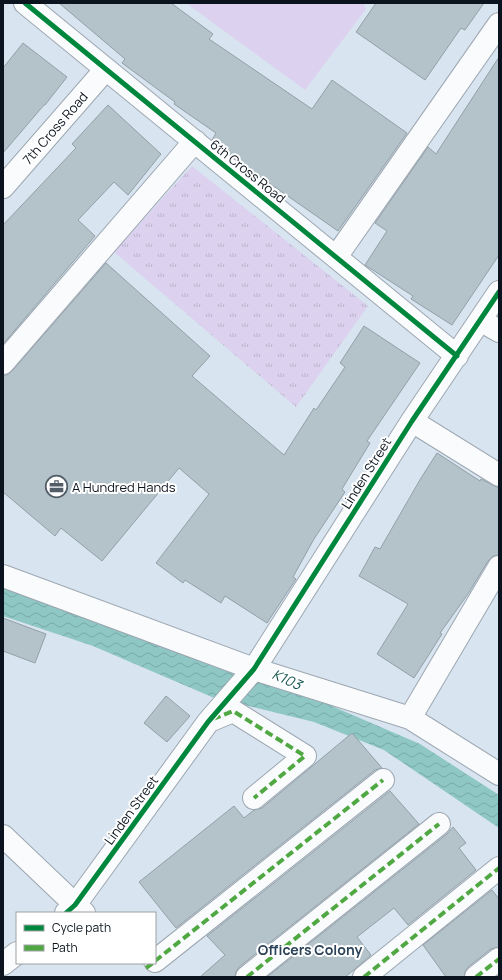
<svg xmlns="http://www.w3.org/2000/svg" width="502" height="980" viewBox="0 0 502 980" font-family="Manrope,sans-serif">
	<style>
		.green { fill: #dcd2ef }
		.park { fill: url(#park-tufts) }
		.water { fill: url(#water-waves) }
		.building { fill: #b4c2ca; stroke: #93a0a7 }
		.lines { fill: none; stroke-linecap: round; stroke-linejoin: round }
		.minor-casing { stroke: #9da7b1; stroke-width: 24 }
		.minor { stroke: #f9fbfd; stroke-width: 22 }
		.quiet { stroke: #50a843; stroke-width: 4; stroke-dasharray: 8 4; stroke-linecap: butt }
		.cycleway-casing { stroke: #fff; stroke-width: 8 }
		.cycleway { stroke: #00873e; stroke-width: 5 }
		.labels { text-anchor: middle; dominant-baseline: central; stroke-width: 4; stroke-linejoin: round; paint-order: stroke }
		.street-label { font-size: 13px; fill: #0b141e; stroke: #fff }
		.poi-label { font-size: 13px; fill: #0b141e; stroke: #fff; text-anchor: start }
		.water-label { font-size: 14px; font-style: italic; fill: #0f514b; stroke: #fff }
		.neighbourhood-label { font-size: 14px; font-weight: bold; fill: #2b4259; stroke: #fff }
	</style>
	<defs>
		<pattern id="park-tufts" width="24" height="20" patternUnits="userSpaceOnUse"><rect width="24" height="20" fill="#dcd2ef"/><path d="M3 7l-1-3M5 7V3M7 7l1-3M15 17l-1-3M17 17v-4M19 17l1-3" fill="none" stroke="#bbb3cc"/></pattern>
		<pattern id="water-waves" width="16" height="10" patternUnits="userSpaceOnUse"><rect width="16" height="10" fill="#8ec7c4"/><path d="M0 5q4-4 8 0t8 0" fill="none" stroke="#79aaa8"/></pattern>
	</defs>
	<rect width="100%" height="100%" fill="#d8e4f0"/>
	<path class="green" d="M186,3H363L366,9L305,90Z"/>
	<path class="park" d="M192,166L368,306L296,407L114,252Z"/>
	<path class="water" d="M3,583L234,664L420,744L499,795V828L384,750L314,722L212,697L93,646L3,616Z"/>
	<path class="building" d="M59,3H171L213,34L209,39L312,109L332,80L407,133L338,231L259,176L258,177L212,140L216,133L174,104L175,102L122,63L125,59Z
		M376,3H484L465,30L461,28L425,80L356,32Z
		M23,43L67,77L45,105H44L3,153V68Z
		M499,57V255L452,325L411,299L413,296L365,265L387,231L375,223L428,147L436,154Z
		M108,105L161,154L128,195L114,182L78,220L95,236L3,344V225L76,148L72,144Z
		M106,263L210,356L192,376L284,455L314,408L316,410L345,367L340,363L364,326L420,363L367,441L370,443L342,489L345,492L314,539L293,577L296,579L267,623L225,596L221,603L185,580L183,583L156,563L209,494L179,468L102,561L61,528L55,536L3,492V375H7L12,371Z
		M437,453L480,481L481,479L499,488V555L493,556L488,561L468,594L440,633L442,634L414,678L377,654L408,604L359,576L375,547L380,549L421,478Z
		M3,618L46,634L35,663L3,651Z
		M166,696L190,716L167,742L144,723Z
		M352,733L382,768L375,770L176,928L139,882L234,806L244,818L254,810L262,808Z
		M390,791L419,824L239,967L236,972L235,977H200L225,955L207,936Z
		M453,827L466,843L459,848L476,870L408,925L394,908L357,937L371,955L355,969L345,977H267L447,834Z
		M492,890L499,899V947L491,949L468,967L465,972L464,977H446L423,945Z"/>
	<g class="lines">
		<defs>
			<path id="minor" d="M25,3L457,356
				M3,187L106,69
				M336,257L499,24
				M480,320L499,331
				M3,363L195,141
				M412,421L499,475
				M3,576L254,669L410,718L499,774
				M410,718L499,567
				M209,721L233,711L305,756L254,798
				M3,836L84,913
				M66,913L75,905L208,722L254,669L412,421L499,292
				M155,961L383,780
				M3,964L17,953
				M247,977L439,824
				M364,977L499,868
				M476,977L499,959"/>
		</defs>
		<use href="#minor" class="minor-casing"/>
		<use href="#minor" class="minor"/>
		<path class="quiet" d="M213,719L233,711L305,756L254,798
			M155,961L383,780
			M146,968L153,963
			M247,977L439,824
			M364,977L499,868
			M476,977L499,959"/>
		<defs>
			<path id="cycleway" d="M25,3L457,356
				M66,913L75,905L208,722L254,669L412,421L499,292"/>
		</defs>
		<use href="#cycleway" class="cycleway-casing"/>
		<use href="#cycleway" class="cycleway"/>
	</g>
	<defs>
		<symbol id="office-ring" viewBox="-11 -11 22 22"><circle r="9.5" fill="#fff" stroke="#535d68" stroke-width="1.5"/><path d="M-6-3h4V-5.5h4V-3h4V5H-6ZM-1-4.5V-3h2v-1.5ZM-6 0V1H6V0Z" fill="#535d68"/></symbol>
	</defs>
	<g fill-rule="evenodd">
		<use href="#office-ring" x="44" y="474" width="25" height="25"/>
	</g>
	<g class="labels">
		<g class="street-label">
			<text transform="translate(55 128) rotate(-49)">7th Cross Road</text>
			<text transform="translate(248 171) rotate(39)">6th Cross Road</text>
			<text transform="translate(366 473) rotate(-58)">Linden Street</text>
			<text transform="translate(131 810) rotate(-54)">Linden Street</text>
		</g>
		<g class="poi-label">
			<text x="72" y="487">A Hundred Hands</text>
		</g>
		<g class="water-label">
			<text transform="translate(287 679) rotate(24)">K103</text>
		</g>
		<g class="neighbourhood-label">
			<text x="310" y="949">Officers Colony</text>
		</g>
	</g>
	<rect width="502" height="980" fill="none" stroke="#0b141e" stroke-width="8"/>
	<rect x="16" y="912" width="140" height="52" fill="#ffffff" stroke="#9da1a5"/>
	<rect x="24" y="925" width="20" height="6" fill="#00873e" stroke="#9da1a5"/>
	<text x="52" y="932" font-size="12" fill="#0b141e">Cycle path</text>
	<rect x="24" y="945" width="20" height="6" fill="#50a843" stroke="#9da1a5"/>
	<text x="52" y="952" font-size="12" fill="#0b141e">Path</text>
</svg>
